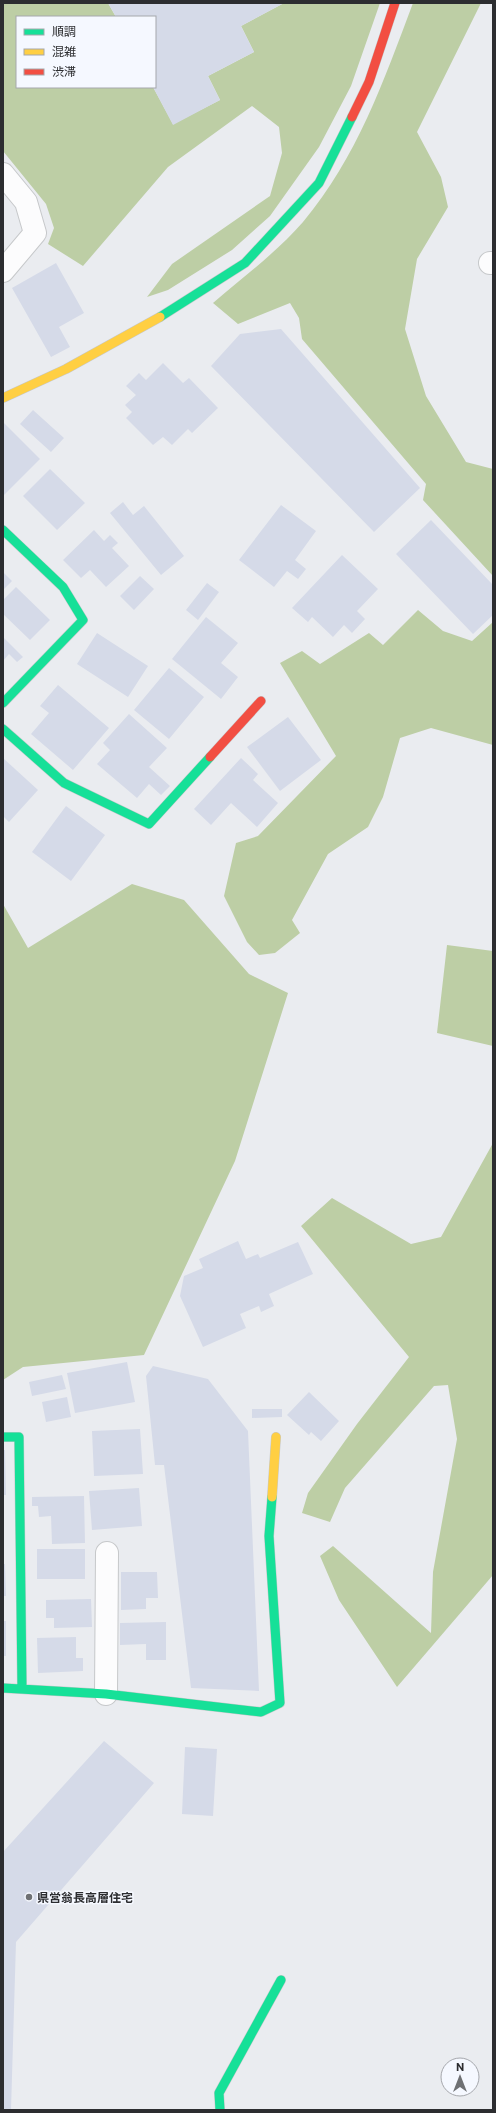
<svg xmlns="http://www.w3.org/2000/svg" width="496" height="2113" viewBox="0 0 496 2113" font-family="Commissioner,'Noto Sans JP',sans-serif">
	<style>
		.forest { fill: #bdcea5 }
		.building { fill: #d5dae8 }
		.lines { fill: none; stroke-linecap: round; stroke-linejoin: round }
		.street-casing { stroke: #c6c8ca; stroke-width: 24 }
		.fast-casing { stroke: #c6c8ca; stroke-width: 10 }
		.slow-casing { stroke: #c6c8ca; stroke-width: 10 }
		.jam-casing { stroke: #c6c8ca; stroke-width: 10 }
		.street { stroke: #fcfcfd; stroke-width: 22 }
		.fast { stroke: #16e098; stroke-width: 9 }
		.slow { stroke: #ffcf43; stroke-width: 9 }
		.jam { stroke: #f24e42; stroke-width: 9 }
		.poi-dot { fill: #6e7073; stroke: #f5f8ff; stroke-width: 1.5 }
		.labels { text-anchor: middle; dominant-baseline: central; stroke-width: 3; stroke-linejoin: round; paint-order: stroke }
		.poi-label { font-size: 12px; font-weight: bold; fill: #2c2d30; stroke: #f5f8ff; text-anchor: start }
	</style>
	<rect width="100%" height="100%" fill="#eaecf0"/>
	<path class="forest" d="M3,3H108L116,17H17V87H153L173,124L220,100L208,76L254,52L241,26L284,3H380L351,86L319,147L270,216L232,250L168,290L147,297L172,264L270,196L282,153L279,127L252,106L168,167L83,266L48,244L54,228L46,204L3,151Z
		M413,3H481L417,132L441,177L448,207L417,259L405,329L426,396L466,462L493,469V576L423,500L426,484L302,339L299,318L290,303L238,324L213,303C243,277 277,252 303,222C357,158 384,80 413,3Z
		M418,610L443,631L472,641L493,622V745L431,728L400,738L383,797L368,827L328,854L292,920L300,933L275,953L259,955L247,942L224,896L236,843L258,836L336,756L280,663L302,651L320,664L369,633L383,645Z
		M132,884L184,900L249,974L288,993L235,1161L144,1355L23,1367L3,1380V904L28,948Z
		M447,945L493,951V1046L437,1033Z
		M493,1143V1575L397,1687L339,1600L320,1556L333,1546L431,1633L433,1572L457,1439L448,1385L434,1386L345,1488L330,1522L302,1513L308,1493L357,1424L409,1357L301,1226L332,1198L411,1244L441,1237Z"/>
	<path class="building" d="M108,3H284L241,26L254,52L208,76L220,100L173,125L153,87H155V17H116Z
		M56,263L84,313L59,327L70,347L51,357L12,288Z
		M281,329L420,488L374,532L211,366L240,334Z
		M163,363L183,383L189,378L218,408L192,433L188,429L172,445L163,437L153,445L126,418L132,412L125,405L136,395L126,386L139,373L146,380Z
		M33,410L64,438L51,452L20,424Z
		M3,422L40,459L3,496Z
		M50,469L85,503L57,530L23,496Z
		M123,502L133,515L144,506L184,556L161,575L110,513Z
		M281,505L316,531L295,560L306,569L298,579L287,571L274,587L239,560Z
		M431,520L493,585V615L473,634L396,554Z
		M94,530L104,541L110,535L118,543L112,548L129,566L106,587L90,570L81,578L63,560Z
		M342,555L378,589L357,611L365,619L352,633L344,625L333,637L312,617L308,622L292,608Z
		M3,572L12,581L3,590Z
		M140,576L154,589L134,610L120,596Z
		M207,583L219,592L198,620L186,610Z
		M16,587L50,620L30,640L3,614V600Z
		M206,617L238,643L221,663L238,677L221,699L172,659Z
		M97,633L148,666L128,697L77,664Z
		M3,637L23,657L17,662L9,654L3,661Z
		M169,668L204,697L169,739L134,710Z
		M58,685L109,728L73,770L31,734L49,713L40,706Z
		M129,714L167,748L149,767L170,786L161,795L149,784L137,798L97,764L110,750L103,743Z
		M288,717L321,760L280,791L247,747Z
		M3,758L38,790L9,822L3,816Z
		M241,758L258,774L253,780L278,803L257,827L231,803L211,825L194,809Z
		M66,806L105,835L71,881L32,852Z
		M238,1241L246,1259L258,1254L260,1258L298,1242L313,1274L269,1294L274,1306L261,1312L259,1306L240,1314L246,1328L203,1347L180,1296L184,1276L203,1268L199,1259Z
		M127,1362L135,1402L75,1413L67,1373Z
		M153,1366L208,1379L248,1431L259,1691L191,1688L164,1465H155L146,1376Z
		M62,1375L66,1389L32,1396L29,1382Z
		M309,1392L339,1421L321,1441L311,1432L309,1435L287,1415Z
		M67,1397L71,1417L46,1422L42,1402Z
		M252,1409H282V1417L252,1418Z
		M140,1429L143,1474L94,1476L92,1431Z
		M3,1450H5L6,1495H3Z
		M139,1488L142,1526L92,1530L89,1491Z
		M84,1496L85,1543L52,1544L51,1516L39,1517L38,1506H32V1497Z
		M37,1549H85V1579H37Z
		M3,1564H5L6,1596H3Z
		M121,1572H157L158,1598H146V1609L121,1610Z
		M91,1599L92,1627L54,1628V1618H46V1600Z
		M3,1621H6V1656H3Z
		M166,1622V1660H146V1644L120,1645V1623Z
		M76,1637V1658H83V1671L38,1673L37,1638Z
		M104,1741L154,1783L16,1942L11,2110H3V1852Z
		M185,1747L217,1749L213,1816L182,1814Z"/>
	<g class="lines">
		<defs>
			<path id="street" d="M3,174L26,202L35,233L3,271
				M490,263H493
				M106,1694L107,1553"/>
			<path id="fast" d="M160,317L245,263L319,183L352,117
				M3,530L63,587L83,620L3,703
				M3,729L64,783L149,824L210,757
				M3,1437H19L22,1688
				M3,1688L106,1694L261,1712L280,1703L269,1536L272,1497
				M220,2110L219,2093L281,1980"/>
			<path id="slow" d="M3,398L66,369L160,317
				M272,1497L276,1437"/>
			<path id="jam" d="M352,117L369,82L395,3
				M210,757L261,701"/>
		</defs>
		<use href="#street" class="street-casing"/>
		<use href="#fast" class="fast-casing"/>
		<use href="#slow" class="slow-casing"/>
		<use href="#jam" class="jam-casing"/>
		<use href="#street" class="street"/>
		<use href="#fast" class="fast"/>
		<use href="#slow" class="slow"/>
		<use href="#jam" class="jam"/>
	</g>
	<circle class="poi-dot" cx="29" cy="1897" r="4"/>
	<g class="labels">
		<g class="poi-label">
			<text x="37" y="1897">県営翁長高層住宅</text>
		</g>
	</g>
	<rect width="496" height="2113" fill="none" stroke="#2c2d30" stroke-width="8"/>
	<rect x="16" y="16" width="140" height="72" fill="#f5f8ff" stroke="#a5a7ac"/>
	<rect x="24" y="29" width="20" height="6" fill="#16e098" stroke="#a5a7ac"/>
	<text x="52" y="36" font-size="12" fill="#2c2d30">順調</text>
	<rect x="24" y="49" width="20" height="6" fill="#ffcf43" stroke="#a5a7ac"/>
	<text x="52" y="56" font-size="12" fill="#2c2d30">混雑</text>
	<rect x="24" y="69" width="20" height="6" fill="#f24e42" stroke="#a5a7ac"/>
	<text x="52" y="76" font-size="12" fill="#2c2d30">渋滞</text>
	<g transform="translate(460 2077)"><circle r="19" fill="#f5f8ff" stroke="#a5a7ac"/>
	<path d="M0-3L7 15L0 10L-7 15Z" fill="#6e7073"/>
	<text y="-6" font-size="11" font-weight="bold" text-anchor="middle" fill="#2c2d30">N</text>
	</g>
</svg>
